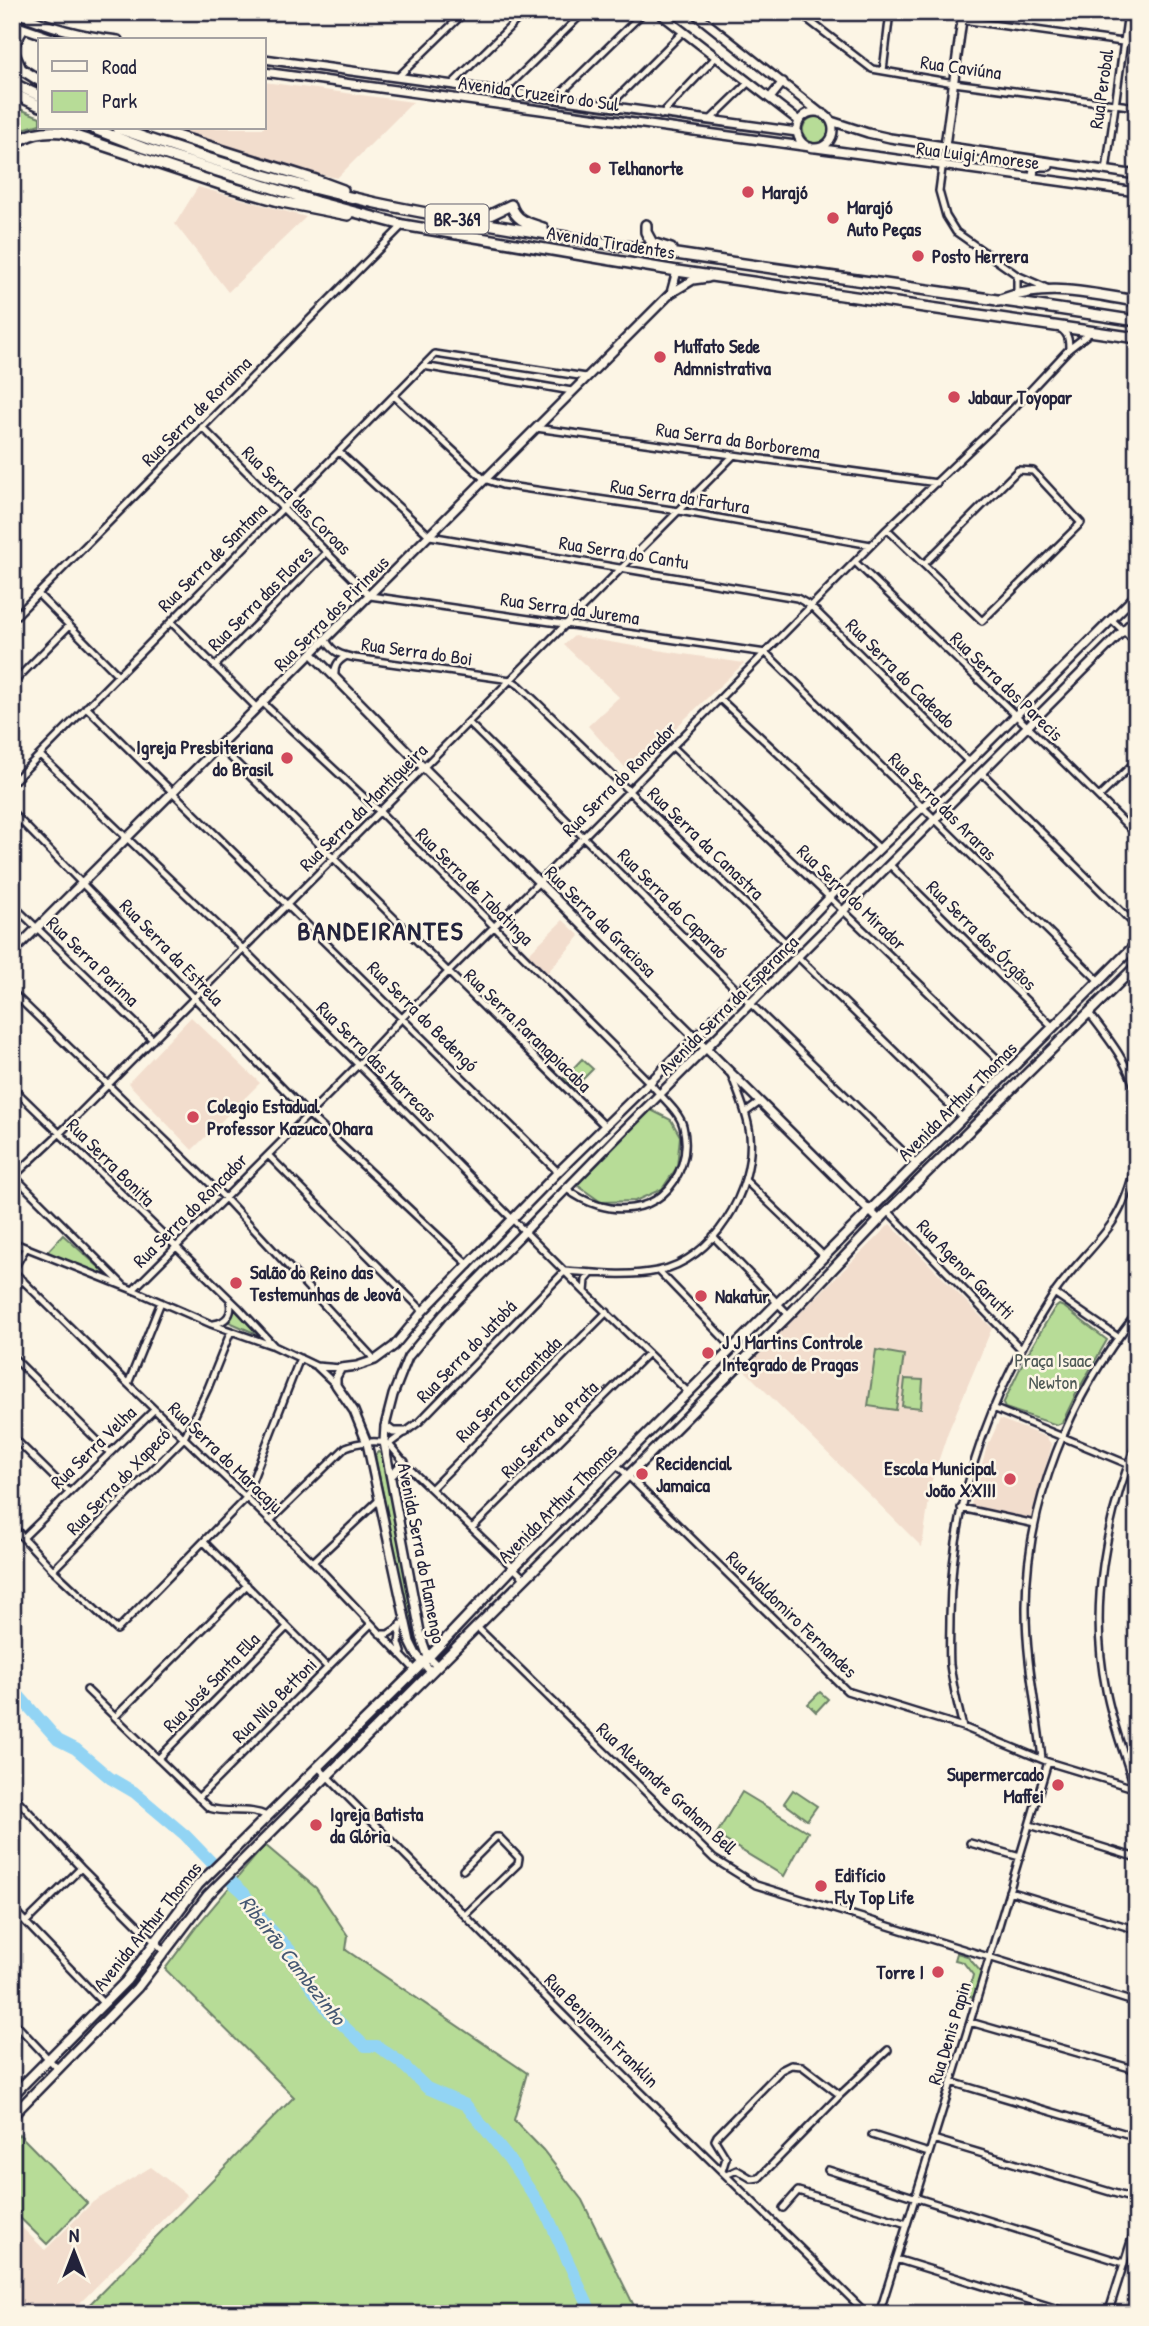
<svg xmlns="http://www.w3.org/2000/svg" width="1149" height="2326" viewBox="0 0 1149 2326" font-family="'Patrick Hand',sans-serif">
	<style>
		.built { fill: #f2ddcd }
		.green { fill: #b7dc97; stroke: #6c7f69; stroke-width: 2 }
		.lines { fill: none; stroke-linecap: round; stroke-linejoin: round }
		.river { stroke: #92d4f4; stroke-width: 12 }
		.minor-casing { stroke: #22223b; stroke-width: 10 }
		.tertiary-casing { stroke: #22223b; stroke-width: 12 }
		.secondary-casing { stroke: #22223b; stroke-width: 13 }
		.trunk-casing { stroke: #22223b; stroke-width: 14 }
		.minor { stroke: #fcf5e5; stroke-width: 5 }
		.tertiary { stroke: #fcf5e5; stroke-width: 7 }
		.secondary { stroke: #fcf5e5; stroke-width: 8 }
		.trunk { stroke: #fcf5e5; stroke-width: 9 }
		.poi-dot { fill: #d1495b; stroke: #fcf5e5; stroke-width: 2.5 }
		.labels { text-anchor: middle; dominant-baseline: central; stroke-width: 5; stroke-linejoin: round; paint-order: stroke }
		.shield { fill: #fcf5e5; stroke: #63616e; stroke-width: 2 }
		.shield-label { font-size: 18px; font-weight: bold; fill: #22223b }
		.street-label { font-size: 19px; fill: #22223b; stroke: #fcf5e5 }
		.poi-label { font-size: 19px; font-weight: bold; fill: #22223b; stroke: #fcf5e5; text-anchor: start }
		.park-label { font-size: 19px; fill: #4f5a57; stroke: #fcf5e5 }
		.water-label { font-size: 21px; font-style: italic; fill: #445772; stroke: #fcf5e5 }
		.district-label { font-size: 26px; font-weight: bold; letter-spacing: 2px; fill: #22223b; stroke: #fcf5e5 }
	</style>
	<rect width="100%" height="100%" fill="#fcf5e5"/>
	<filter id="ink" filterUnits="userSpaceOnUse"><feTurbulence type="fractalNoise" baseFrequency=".0143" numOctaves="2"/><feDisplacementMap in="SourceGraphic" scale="14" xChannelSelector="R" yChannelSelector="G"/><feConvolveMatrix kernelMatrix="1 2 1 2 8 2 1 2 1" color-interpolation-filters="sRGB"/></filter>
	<g filter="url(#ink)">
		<path class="built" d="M264,82L413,102L337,178L261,161L162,128H264Z
			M198,187L306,217L228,292L175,224Z
			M574,636L670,652L744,663L629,772L588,726L619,697L564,645Z
			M563,920L580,936L547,973L528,954Z
			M191,1017L260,1083L192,1150L128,1083Z
			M890,1224L992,1328L948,1432L932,1480L922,1547L743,1369Z
			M1000,1419L1046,1437L1052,1445L1030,1520L971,1505L988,1442L990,1441Z
			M151,2167L187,2195L69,2314H12V2218L45,2250L93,2202Z"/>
		<path class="green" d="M12,106L40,117V124L23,129L12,136Z
			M803 130a13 13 0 1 1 26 0a13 13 0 1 1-26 0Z
			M582,1059L593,1069L574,1088L564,1078Z
			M651,1110L671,1120L680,1136L677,1167L662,1189L635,1201L601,1202L577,1185Z
			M63,1235L112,1279L47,1252Z
			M1059,1305L1064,1307L1107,1340L1076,1394L1062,1423L1057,1425L1005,1408L1003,1404L1025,1358L1054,1309Z
			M235,1310L259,1335L227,1321Z
			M876,1350L904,1355L896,1410L868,1406Z
			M905,1379L923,1380L921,1408L902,1406Z
			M378,1452L382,1454L415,1631L411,1632L375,1455Z
			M820,1692L828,1699L816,1712L808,1704Z
			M793,1790L817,1806L807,1820L784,1803Z
			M742,1792L808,1832L784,1876L716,1835Z
			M265,1845L316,1888L348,1936L346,1950L527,2073L514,2120L543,2150L582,2200L638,2314H80L294,2097L165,1969L200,1922Z
			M957,1953L967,1956L981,1972L974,1998L968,1995L973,1975L963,1962L955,1960Z
			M19,2134L87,2203L47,2244L12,2210V2142Z"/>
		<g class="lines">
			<path class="river" d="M12,1688L58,1740L76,1749L110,1778L134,1792L185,1835L213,1864
				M232,1882L244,1893L266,1924L290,1950L308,1983L329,2012L365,2046H377L400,2062L427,2088L466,2105L509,2159L547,2215L592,2314"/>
			<defs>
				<path id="minor" d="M798,12L872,69L954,83L1137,107
					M962,20L1137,44
					M883,71L890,12
					M398,77L465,12
					M452,84L525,12
					M504,91L584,12
					M555,99L644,12
					M609,106L683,32
					M661,115L716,57
					M710,120L749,82
					M945,146L939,191L946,216L956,232L1017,275L1049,289
					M1106,171L1128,12
					M1017,293V275
					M1059,328C1068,333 1069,339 1069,349
					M423,366L572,391
					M394,396L484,479L502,485L679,511L871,545
					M202,427L370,596L766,653L1099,981
					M536,428L937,483
					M339,452L430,536L797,598L811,606L969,762
					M887,529L982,621L1081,523L1033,471L1018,470L924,564
					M855,562L1028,727L1137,835
					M38,594L118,675
					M1111,619L1137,644
					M12,620L403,225
					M171,622L257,708
					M326,640C333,653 341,655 355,658L511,680L520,686L787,944
					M215,666L327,552
					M335,678C334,666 337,661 347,656
					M12,684L69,626
					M720,699L879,848
					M263,703L380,812L650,1083C660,1096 679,1111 683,1126C686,1138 686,1152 682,1164C665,1218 605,1219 567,1189
					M86,707L558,1172
					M469,723L751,1004L916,1164
					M220,747C350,873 476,1001 606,1127
					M673,747L1009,1070
					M40,755L243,949L585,1292L688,1392
					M982,773L1137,927
					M12,783L435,354L586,377
					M1099,797L1137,760
					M12,812L308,1114L469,1265
					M890,865L1053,1027
					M12,904L153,1040
					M798,957L962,1117
					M12,992L225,1198L375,1360
					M1089,1013C1109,1039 1128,1062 1137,1095
					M12,1087L238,1307L274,1346L316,1366L336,1385
					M745,1113L760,1102
					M268,1155L423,1311
					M12,1174L124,1286
					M12,1178L60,1133L733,456
					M745,1180L824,1256
					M888,1211L1021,1349
					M713,1236L789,1315
					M12,1242L133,1290L211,1324L271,1345
					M12,1270L128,1384L313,1562L415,1670
					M13,1270L26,1248
					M659,1271L733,1348
					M12,1290L23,1280
					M133,1290L358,1065L402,1018L539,882L887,529L1011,411L1069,349L1091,332
					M585,1292L586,1280L592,1273
					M1054,1293L1118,1337
					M214,1324C226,1322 233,1314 230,1302
					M12,1356L109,1452
					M316,1366L341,1368
					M128,1384L161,1302
					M993,1408L1137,1468
					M12,1436L69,1492
					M389,1444L408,1467L525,1579
					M616,1464L847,1691L963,1727L1048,1762L1137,1789
					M431,1489L607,1312
					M961,1508L1035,1524
					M270,1521L346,1447C358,1442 377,1440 389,1444L419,1422L565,1271C595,1273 627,1277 657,1271C713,1261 755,1190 750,1135C748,1115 738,1093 731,1074
					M12,1526L53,1570L117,1630L245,1499L300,1358
					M472,1528L648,1353
					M24,1537L154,1410
					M204,1542L328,1668
					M313,1562L380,1499
					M53,1570L184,1438L208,1388L231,1331
					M401,1624L399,1643L402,1652
					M477,1627L714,1859L756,1885L1137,2003
					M380,1634H388L399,1627
					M87,1690L209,1808C229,1814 249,1807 267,1816
					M115,1717L247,1585
					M963,1727C958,1707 953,1686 950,1665C949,1649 950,1633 950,1617C951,1502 990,1394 1052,1297C1069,1270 1094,1249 1112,1223C1125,1204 1132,1180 1137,1159
					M158,1759L286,1628
					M1042,1759C1037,1710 1026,1661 1026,1611C1025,1504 1070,1396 1137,1313
					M317,1766L595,2047L867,2314
					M1135,1789C1125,1756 1112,1723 1106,1690C1089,1607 1105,1520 1137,1442
					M12,1794L81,1868L165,1952
					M198,1798L371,1624
					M1030,1825L1137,1858
					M970,1843L1020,1857
					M463,1870L496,1837H499L519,1858L518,1864L465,1915
					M1009,1891L1137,1930
					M12,1908L104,2004
					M26,1922L81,1868
					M12,2020L58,2069
					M970,2022L1137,2070
					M951,2082L1137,2137
					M872,2135L929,2153
					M933,2139L1137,2200
					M828,2170L1124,2263
					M722,2171L726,2158L715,2140L717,2136L781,2070L791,2065L802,2066L840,2095
					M726,2175L737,2170L752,2179L759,2178L840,2095L888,2050
					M783,2208L798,2191L907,2224
					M896,2259L1074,2314
					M879,2314L970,2022L1048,1762
					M1108,2314L1137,2222"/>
				<path id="tertiary" d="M15,12C48,27 82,36 118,40
					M658,12L799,121
					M693,12L819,112
					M12,24L58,40
					M12,49L24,29
					M264,59L797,132
					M264,72L810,147
					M770,98L783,82
					M797 130a18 18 0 1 1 36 0a18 18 0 1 1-36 0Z
					M831,121L868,133L890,138L1137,175
					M945,146L963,12
					M816,148L1137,192
					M1033,178L1034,166H1049
					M671,293L677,271
					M312,654L424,768L879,1220
					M12,953L671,293L693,280L708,278
					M385,1426L393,1432H405
					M391,1476L404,1462
					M437,1666L428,1657L421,1637L384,1442L385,1426L393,1395L408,1357L443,1315L617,1137L1137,617
					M431,1672L416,1654L410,1642L367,1443L354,1411L336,1385V1377L341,1368L357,1366L375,1360L394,1346L423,1311L558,1172L696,1037L830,897L969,762L1137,594"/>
				<path id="secondary" d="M12,2096L126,1981L198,1885L422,1664L514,1567L1137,943
					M12,2116L137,1988L208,1895L789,1315L888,1211L1137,965"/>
				<path id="trunk" d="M12,49L21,69L40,81
					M12,83L40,96
					M12,93L40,106
					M92,128L144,148L317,202L403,225L677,271L1137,338
					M117,128C201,158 288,184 376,203C451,219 528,231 604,243C781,271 960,293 1137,321
					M151,128L316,180L343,190
					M12,146C28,133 43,130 63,132L229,187L282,202L348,215
					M469,218L488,216L511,205C516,221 528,223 543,228
					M646,225V232L652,243L671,249
					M998,301C1046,281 1088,294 1137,301"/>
			</defs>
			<use href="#minor" class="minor-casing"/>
			<use href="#tertiary" class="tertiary-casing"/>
			<use href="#secondary" class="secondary-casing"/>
			<use href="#trunk" class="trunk-casing"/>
			<use href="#minor" class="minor"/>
			<use href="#tertiary" class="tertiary"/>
			<use href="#secondary" class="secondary"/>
			<use href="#trunk" class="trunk"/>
		</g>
	</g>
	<g class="poi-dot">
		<circle cx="595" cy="168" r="7"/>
		<circle cx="748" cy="192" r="7"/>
		<circle cx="833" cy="218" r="7"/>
		<circle cx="918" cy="256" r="7"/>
		<circle cx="660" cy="357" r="7"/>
		<circle cx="954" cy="397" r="7"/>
		<circle cx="287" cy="758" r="7"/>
		<circle cx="193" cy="1117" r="7"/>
		<circle cx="236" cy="1283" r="7"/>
		<circle cx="701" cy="1296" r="7"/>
		<circle cx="708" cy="1353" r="7"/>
		<circle cx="642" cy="1474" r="7"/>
		<circle cx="1010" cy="1479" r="7"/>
		<circle cx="1058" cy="1785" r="7"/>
		<circle cx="316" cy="1825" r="7"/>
		<circle cx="821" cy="1886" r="7"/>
		<circle cx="938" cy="1972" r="7"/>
	</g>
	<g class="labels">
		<rect class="shield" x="425.5" y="204.5" width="63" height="29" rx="5"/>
		<g class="shield-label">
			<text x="457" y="219">BR-369</text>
		</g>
		<g class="street-label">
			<text transform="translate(961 67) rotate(8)">Rua Caviúna</text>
			<text transform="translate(1101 89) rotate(-82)">Rua Perobal</text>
			<text transform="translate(539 93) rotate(8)">Avenida Cruzeiro do Sul</text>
			<text transform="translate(978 155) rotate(7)">Rua Luigi Amorese</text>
			<text transform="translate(611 242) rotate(9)">Avenida Tiradentes</text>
			<text transform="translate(196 411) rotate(-45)">Rua Serra de Roraima</text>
			<text transform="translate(738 440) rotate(8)">Rua Serra da Borborema</text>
			<text transform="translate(680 496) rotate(9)">Rua Serra da Fartura</text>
			<text transform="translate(297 500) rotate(45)">Rua Serra das Coroas</text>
			<text transform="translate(624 552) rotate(9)">Rua Serra do Cantu</text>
			<text transform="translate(212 557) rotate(-45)">Rua Serra de Santana</text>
			<text transform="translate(260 598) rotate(-45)">Rua Serra das Flores</text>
			<text transform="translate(570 608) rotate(8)">Rua Serra da Jurema</text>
			<text transform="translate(331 613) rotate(-45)">Rua Serra dos Pirineus</text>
			<text transform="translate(417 651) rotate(8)">Rua Serra do Boi</text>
			<text transform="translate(901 673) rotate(45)">Rua Serra do Cadeado</text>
			<text transform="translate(1007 686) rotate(44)">Rua Serra dos Parecis</text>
			<text transform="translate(619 779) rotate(-45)">Rua Serra do Roncador</text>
			<text transform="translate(943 806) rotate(45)">Rua Serra das Araras</text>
			<text transform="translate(363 807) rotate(-45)">Rua Serra da Mantiqueira</text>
			<text transform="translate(706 843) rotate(44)">Rua Serra da Canastra</text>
			<text transform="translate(475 886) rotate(45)">Rua Serra de Tabatinga</text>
			<text transform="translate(852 897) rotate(44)">Rua Serra do Mirador</text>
			<text transform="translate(673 903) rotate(45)">Rua Serra do Caparaó</text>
			<text transform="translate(601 921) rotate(45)">Rua Serra da Graciosa</text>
			<text transform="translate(982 935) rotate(45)">Rua Serra dos Órgãos</text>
			<text transform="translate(172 952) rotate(46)">Rua Serra da Estrela</text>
			<text transform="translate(93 961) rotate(44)">Rua Serra Parima</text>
			<text transform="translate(728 1005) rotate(-45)">Avenida Serra da Esperança</text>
			<text transform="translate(423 1016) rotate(45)">Rua Serra do Bedengó</text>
			<text transform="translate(528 1030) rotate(44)">Rua Serra Paranapiacaba</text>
			<text transform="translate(377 1061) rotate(45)">Rua Serra das Marrecas</text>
			<text transform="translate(957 1101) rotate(-45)">Avenida Arthur Thomas</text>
			<text transform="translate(111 1162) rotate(45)">Rua Serra Bonita</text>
			<text transform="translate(190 1210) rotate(-45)">Rua Serra do Roncador</text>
			<text transform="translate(966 1269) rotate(46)">Rua Agenor Garutti</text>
			<text transform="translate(466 1351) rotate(-46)">Rua Serra do Jatobá</text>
			<text transform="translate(508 1389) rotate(-45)">Rua Serra Encantada</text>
			<text transform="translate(549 1429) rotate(-45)">Rua Serra da Prata</text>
			<text transform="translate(93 1447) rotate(-44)">Rua Serra Velha</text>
			<text transform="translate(226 1457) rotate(44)">Rua Serra do Maracaju</text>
			<text transform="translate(118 1481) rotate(-46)">Rua Serra do Xapecó</text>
			<text transform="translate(557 1503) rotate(-45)">Avenida Arthur Thomas</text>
			<text transform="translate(422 1553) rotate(79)">Avenida Serra do Flamengo</text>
			<text transform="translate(792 1614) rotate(44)">Rua Waldomiro Fernandes</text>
			<text transform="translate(211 1682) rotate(-46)">Rua José Santa Ella</text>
			<text transform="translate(274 1700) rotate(-45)">Rua Nilo Bettoni</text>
			<text transform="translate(667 1788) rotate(43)">Rua Alexandre Graham Bell</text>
			<text transform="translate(147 1926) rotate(-51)">Avenida Arthur Thomas</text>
			<text transform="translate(602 2030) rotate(45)">Rua Benjamin Franklin</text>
			<text transform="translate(949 2033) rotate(-73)">Rua Denis Papin</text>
		</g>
		<g class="poi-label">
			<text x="609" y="168">Telhanorte</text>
			<text x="762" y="192">Marajó</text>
			<text x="847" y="207">Marajó<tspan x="847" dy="22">Auto Peças</tspan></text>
			<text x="932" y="256">Posto Herrera</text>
			<text x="674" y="346">Muffato Sede<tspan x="674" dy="22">Admnistrativa</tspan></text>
			<text x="968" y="397">Jabaur Toyopar</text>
			<text x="273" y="747" text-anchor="end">Igreja Presbiteriana<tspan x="273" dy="22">do Brasil</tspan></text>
			<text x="207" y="1106">Colegio Estadual<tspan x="207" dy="22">Professor Kazuco Ohara</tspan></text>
			<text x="250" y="1272">Salão do Reino das<tspan x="250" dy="22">Testemunhas de Jeová</tspan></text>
			<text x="715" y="1296">Nakatur</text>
			<text x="722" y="1342">J J Martins Controle<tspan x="722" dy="22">Integrado de Pragas</tspan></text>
			<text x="656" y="1463">Recidencial<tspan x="656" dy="22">Jamaica</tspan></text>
			<text x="996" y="1468" text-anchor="end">Escola Municipal<tspan x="996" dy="22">João XXIII</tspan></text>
			<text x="1044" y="1774" text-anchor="end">Supermercado<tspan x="1044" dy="22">Maffei</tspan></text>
			<text x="330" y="1814">Igreja Batista<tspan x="330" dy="22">da Glória</tspan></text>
			<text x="835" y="1875">Edifício<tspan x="835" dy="22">Fly Top Life</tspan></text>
			<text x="924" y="1972" text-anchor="end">Torre I</text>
		</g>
		<g class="park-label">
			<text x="1053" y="1360">Praça Isaac<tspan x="1053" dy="22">Newton</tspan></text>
		</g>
		<g class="water-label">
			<text transform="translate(293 1960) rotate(52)">Ribeirão Cambezinho</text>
		</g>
		<g class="district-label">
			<text x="381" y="930">BANDEIRANTES</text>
		</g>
	</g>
	<rect width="1149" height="2326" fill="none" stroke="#fcf5e5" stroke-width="42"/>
	<rect x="21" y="21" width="1107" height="2284" fill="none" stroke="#22223b" stroke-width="2.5" filter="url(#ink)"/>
	<rect x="38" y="38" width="228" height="91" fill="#fcf5e5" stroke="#a5a1a1" stroke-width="2"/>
	<rect x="52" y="61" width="35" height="10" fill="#fcf5e5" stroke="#a5a1a1" stroke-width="2"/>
	<text x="102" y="74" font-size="21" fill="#22223b">Road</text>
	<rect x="52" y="91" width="35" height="21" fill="#b7dc97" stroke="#a5a1a1" stroke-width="2"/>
	<text x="102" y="108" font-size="21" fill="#22223b">Park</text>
	<g transform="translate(74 2252)" stroke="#fcf5e5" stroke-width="5" paint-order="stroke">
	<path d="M0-5L12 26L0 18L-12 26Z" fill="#22223b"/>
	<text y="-10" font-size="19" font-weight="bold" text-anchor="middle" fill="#22223b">N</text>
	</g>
</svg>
